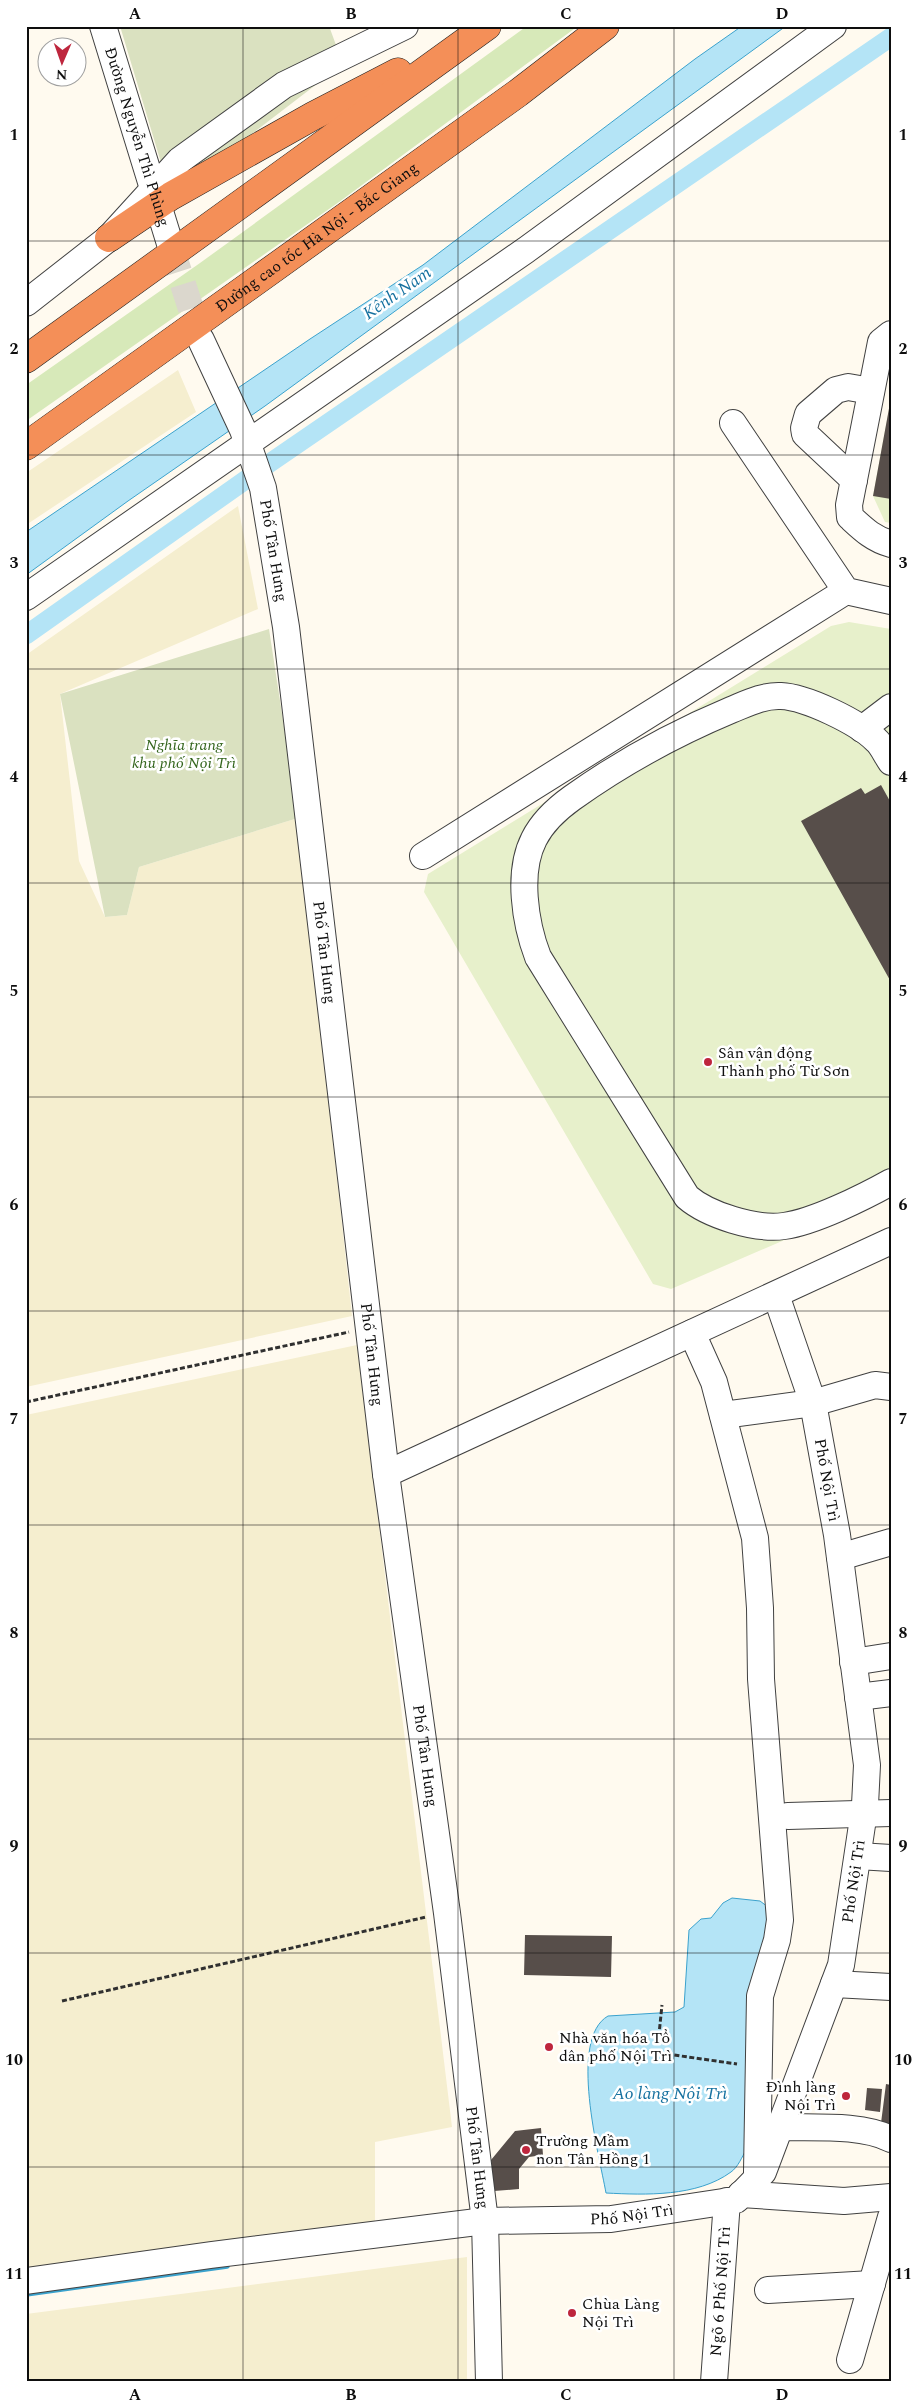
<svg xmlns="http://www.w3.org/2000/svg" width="917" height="2408" viewBox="0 0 917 2408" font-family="Spectral,serif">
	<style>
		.farmland { fill: #f5eecf }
		.green { fill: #d7e9b9 }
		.cemetery { fill: #dae1c0 }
		.pitch { fill: #e7f0cb }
		.water { fill: #b4e4f6; stroke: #3ba2cd }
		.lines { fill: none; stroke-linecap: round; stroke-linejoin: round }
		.stream { stroke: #3ba2cd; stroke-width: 5.5 }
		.canal { stroke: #b4e4f6; stroke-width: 19 }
		.building { fill: #574e4a }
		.minor-tunnel { stroke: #dbd7cd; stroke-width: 26; stroke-dasharray: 26 13; stroke-linecap: butt }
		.minor-casing { stroke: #414141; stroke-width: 28 }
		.highway-casing { stroke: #1f1f1f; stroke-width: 29 }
		.path { stroke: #303030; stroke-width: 3; stroke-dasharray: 5 2.5; stroke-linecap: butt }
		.minor { stroke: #fff; stroke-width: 26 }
		.highway { stroke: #f48f58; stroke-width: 28 }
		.grid { fill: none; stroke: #0e0e0e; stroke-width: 1; stroke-opacity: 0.55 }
		.poi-dot { fill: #be263d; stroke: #fff; stroke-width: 2 }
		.labels { text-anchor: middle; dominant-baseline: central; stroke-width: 5; stroke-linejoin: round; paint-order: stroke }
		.street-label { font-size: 16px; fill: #0e0e0e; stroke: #fff }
		.park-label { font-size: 16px; font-style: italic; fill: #35661e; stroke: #fff }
		.poi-label { font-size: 16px; fill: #0e0e0e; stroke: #fff; text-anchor: start }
		.water-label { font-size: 18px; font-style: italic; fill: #1772a0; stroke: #fff }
		.neatline { fill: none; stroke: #0e0e0e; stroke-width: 2 }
		.grid-label { font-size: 16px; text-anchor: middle; font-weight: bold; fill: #0e0e0e }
	</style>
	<rect width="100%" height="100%" fill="#fffaef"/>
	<path class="farmland" d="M178,370L196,412L26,525V473Z
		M238,506L258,609L60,694L79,861L105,917L127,915L139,867L298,818L352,1316L26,1387V655Z
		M357,1345L452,2127L375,2142V2234L26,2268V1415Z
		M467,2257V2382H26V2314Z"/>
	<path class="green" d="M527,26H578L339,202L26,421V385L200,263Z"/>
	<path class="cemetery" d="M120,26H329L343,64L171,196Z
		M269,629L298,818L139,867L127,915L105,917L60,694Z"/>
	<path class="pitch" d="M891,398V523L885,522L873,496Z
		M849,622L891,629V1194L671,1289L653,1284L424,892L428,874L831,626Z"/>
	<path class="water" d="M742,26H786L265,406L128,501L26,575V532L310,339L423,265L695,59Z
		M732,1898L760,1901L772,1910L746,2150C742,2157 738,2167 731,2172C697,2197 645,2195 606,2193C599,2154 568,2039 608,2016L675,2012L684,2007L689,1930L701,1919L711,1918L723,1903Z"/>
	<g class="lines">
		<path class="stream" d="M26,2294L227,2266"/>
		<path class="canal" d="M26,635L261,469L891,37"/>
	</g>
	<path class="building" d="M890,403L891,404V499L873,496Z
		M881,785L891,803V982L801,821L861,788L865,794Z
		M525,1935L612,1936L611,1977L524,1975Z
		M886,2084L891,2085V2124L881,2123Z
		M867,2088L882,2089L880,2112L865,2110Z
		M541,2128L543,2155L529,2157L519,2169V2189L494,2191L491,2160L515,2131Z"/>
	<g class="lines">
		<path class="minor-tunnel" d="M171,247L201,340"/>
		<defs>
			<g id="minor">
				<path id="s1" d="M103,26L171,247"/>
				<path d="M26,303L109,238L180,160L284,85L405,26"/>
				<path d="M891,334L881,342L849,505L850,517C863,529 873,539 891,544"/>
				<path id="s2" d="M201,340L243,430L263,488L286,627L386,1474L447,1913L485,2221L489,2382"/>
				<path d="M733,423L846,591L891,601"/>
				<path d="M854,480L805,434L804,428L808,414L836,390L848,387L871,391"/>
				<path d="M26,597L526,250L833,26"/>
				<path d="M862,729L891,707"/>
				<path d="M891,762C886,755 882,745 876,740C858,722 806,697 781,696C763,695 746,704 731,710C676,733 621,763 572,798C558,808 542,823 534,839C517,872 525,923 538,957L687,1197C708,1215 755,1230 784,1226C814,1222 864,1197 891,1182"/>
				<path d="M423,856L846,591"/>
				<path d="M692,1333L714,1382L755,1538L760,1608L761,1679L780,1920L777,1940L760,1996L757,2172"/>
				<path d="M723,1415L813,1403L875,1385L891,1387"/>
				<path d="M386,1474L891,1241"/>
				<path d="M840,1557L891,1542"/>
				<path d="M853,1662L891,1656"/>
				<path d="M858,1697L891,1693"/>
				<path d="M788,1816L891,1813"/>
				<path d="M858,1856L891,1858"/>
				<path d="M834,1984L891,1987"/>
				<path d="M781,2127C814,2128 861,2124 891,2139"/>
				<path d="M741,2194L844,2201L891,2197"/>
				<path id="s3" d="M26,2281L211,2255L485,2221L611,2219L736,2200L763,2172L841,1965L865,1805L867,1765L837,1535L813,1403L776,1295"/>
				<path d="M768,2290L872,2284"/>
				<path d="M850,2360L891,2217"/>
				<path id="s4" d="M714,2382L727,2201"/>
			</g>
			<g id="highway">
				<path d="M109,238L171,196L313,116L398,72"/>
				<path d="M26,359L487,26"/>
				<path id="s5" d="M26,446L518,93L605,26"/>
			</g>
		</defs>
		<use href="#minor" class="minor-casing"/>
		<use href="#highway" class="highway-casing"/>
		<path class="path" d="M26,1402L349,1332
			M62,2001L426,1917
			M658,2044L662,2005
			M667,2054L737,2064"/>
		<use href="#minor" class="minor"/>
		<use href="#highway" class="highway"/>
	</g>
	<path class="grid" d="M243,26V2382M458,26V2382M674,26V2382M26,241H891M26,455H891M26,669H891M26,883H891M26,1097H891M26,1311H891M26,1525H891M26,1739H891M26,1953H891M26,2167H891"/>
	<g class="poi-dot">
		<circle cx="708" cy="1062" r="5"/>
		<circle cx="549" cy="2047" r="5"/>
		<circle cx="846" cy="2096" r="5"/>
		<circle cx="526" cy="2150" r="5"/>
		<circle cx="572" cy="2313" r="5"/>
	</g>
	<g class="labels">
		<g class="street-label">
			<text stroke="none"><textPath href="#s1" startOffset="116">Đường Nguyễn Thì Phùng</textPath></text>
			<text stroke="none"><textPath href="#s5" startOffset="358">Đường cao tốc Hà Nội - Bắc Giang</textPath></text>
			<text stroke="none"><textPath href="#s2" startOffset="224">Phố Tân Hưng</textPath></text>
			<text stroke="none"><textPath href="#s2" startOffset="629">Phố Tân Hưng</textPath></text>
			<text stroke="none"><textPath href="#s2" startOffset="1034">Phố Tân Hưng</textPath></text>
			<text transform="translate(827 1480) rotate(80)">Phố Nội Trì</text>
			<text stroke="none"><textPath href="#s2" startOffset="1439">Phố Tân Hưng</textPath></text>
			<text stroke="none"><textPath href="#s3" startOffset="1060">Phố Nội Trì</textPath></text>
			<text stroke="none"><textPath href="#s2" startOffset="1844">Phố Tân Hưng</textPath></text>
			<text stroke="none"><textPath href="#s3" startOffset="610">Phố Nội Trì</textPath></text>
			<text stroke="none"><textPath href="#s4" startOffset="91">Ngõ 6 Phố Nội Trì</textPath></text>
		</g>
		<g class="park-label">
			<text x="184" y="745">Nghĩa trang<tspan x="184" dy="18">khu phố Nội Trì</tspan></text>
		</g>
		<g class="poi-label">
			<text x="718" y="1053">Sân vận động<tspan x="718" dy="18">Thành phố Từ Sơn</tspan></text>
			<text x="559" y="2038">Nhà văn hóa Tổ<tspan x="559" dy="18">dân phố Nội Trì</tspan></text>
			<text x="836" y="2087" text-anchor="end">Đình làng<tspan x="836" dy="18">Nội Trì</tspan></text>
			<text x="536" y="2141">Trường Mầm<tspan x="536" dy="18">non Tân Hồng 1</tspan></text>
			<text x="582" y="2304">Chùa Làng<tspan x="582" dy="18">Nội Trì</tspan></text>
		</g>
		<g class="water-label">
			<text transform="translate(397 293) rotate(-35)">Kênh Nam</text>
			<text x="670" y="2093">Ao làng Nội Trì</text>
		</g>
	</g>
	<rect width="917" height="2408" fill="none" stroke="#ffffff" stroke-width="55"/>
	<g transform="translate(62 62) rotate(182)"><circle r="24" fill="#ffffff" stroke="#9f9f9f"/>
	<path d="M0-4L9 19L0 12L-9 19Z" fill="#be263d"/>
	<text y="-8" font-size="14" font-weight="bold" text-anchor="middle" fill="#0e0e0e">N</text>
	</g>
	<rect x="28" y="28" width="862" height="2352" class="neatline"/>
	<g class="grid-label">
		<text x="135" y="19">A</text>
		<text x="351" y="19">B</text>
		<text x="566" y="19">C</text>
		<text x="782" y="19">D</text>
		<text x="14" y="140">1</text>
		<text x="903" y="140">1</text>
		<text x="14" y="354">2</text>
		<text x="903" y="354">2</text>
		<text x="14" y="568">3</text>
		<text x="903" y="568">3</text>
		<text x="14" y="782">4</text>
		<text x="903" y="782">4</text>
		<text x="14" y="996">5</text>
		<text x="903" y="996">5</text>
		<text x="14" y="1210">6</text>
		<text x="903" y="1210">6</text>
		<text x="14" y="1424">7</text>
		<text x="903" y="1424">7</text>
		<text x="14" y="1638">8</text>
		<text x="903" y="1638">8</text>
		<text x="14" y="1851">9</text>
		<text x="903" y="1851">9</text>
		<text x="14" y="2065">10</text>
		<text x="903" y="2065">10</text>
		<text x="14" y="2279">11</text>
		<text x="903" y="2279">11</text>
		<text x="135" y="2400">A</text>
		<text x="351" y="2400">B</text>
		<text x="566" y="2400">C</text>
		<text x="782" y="2400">D</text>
	</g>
</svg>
